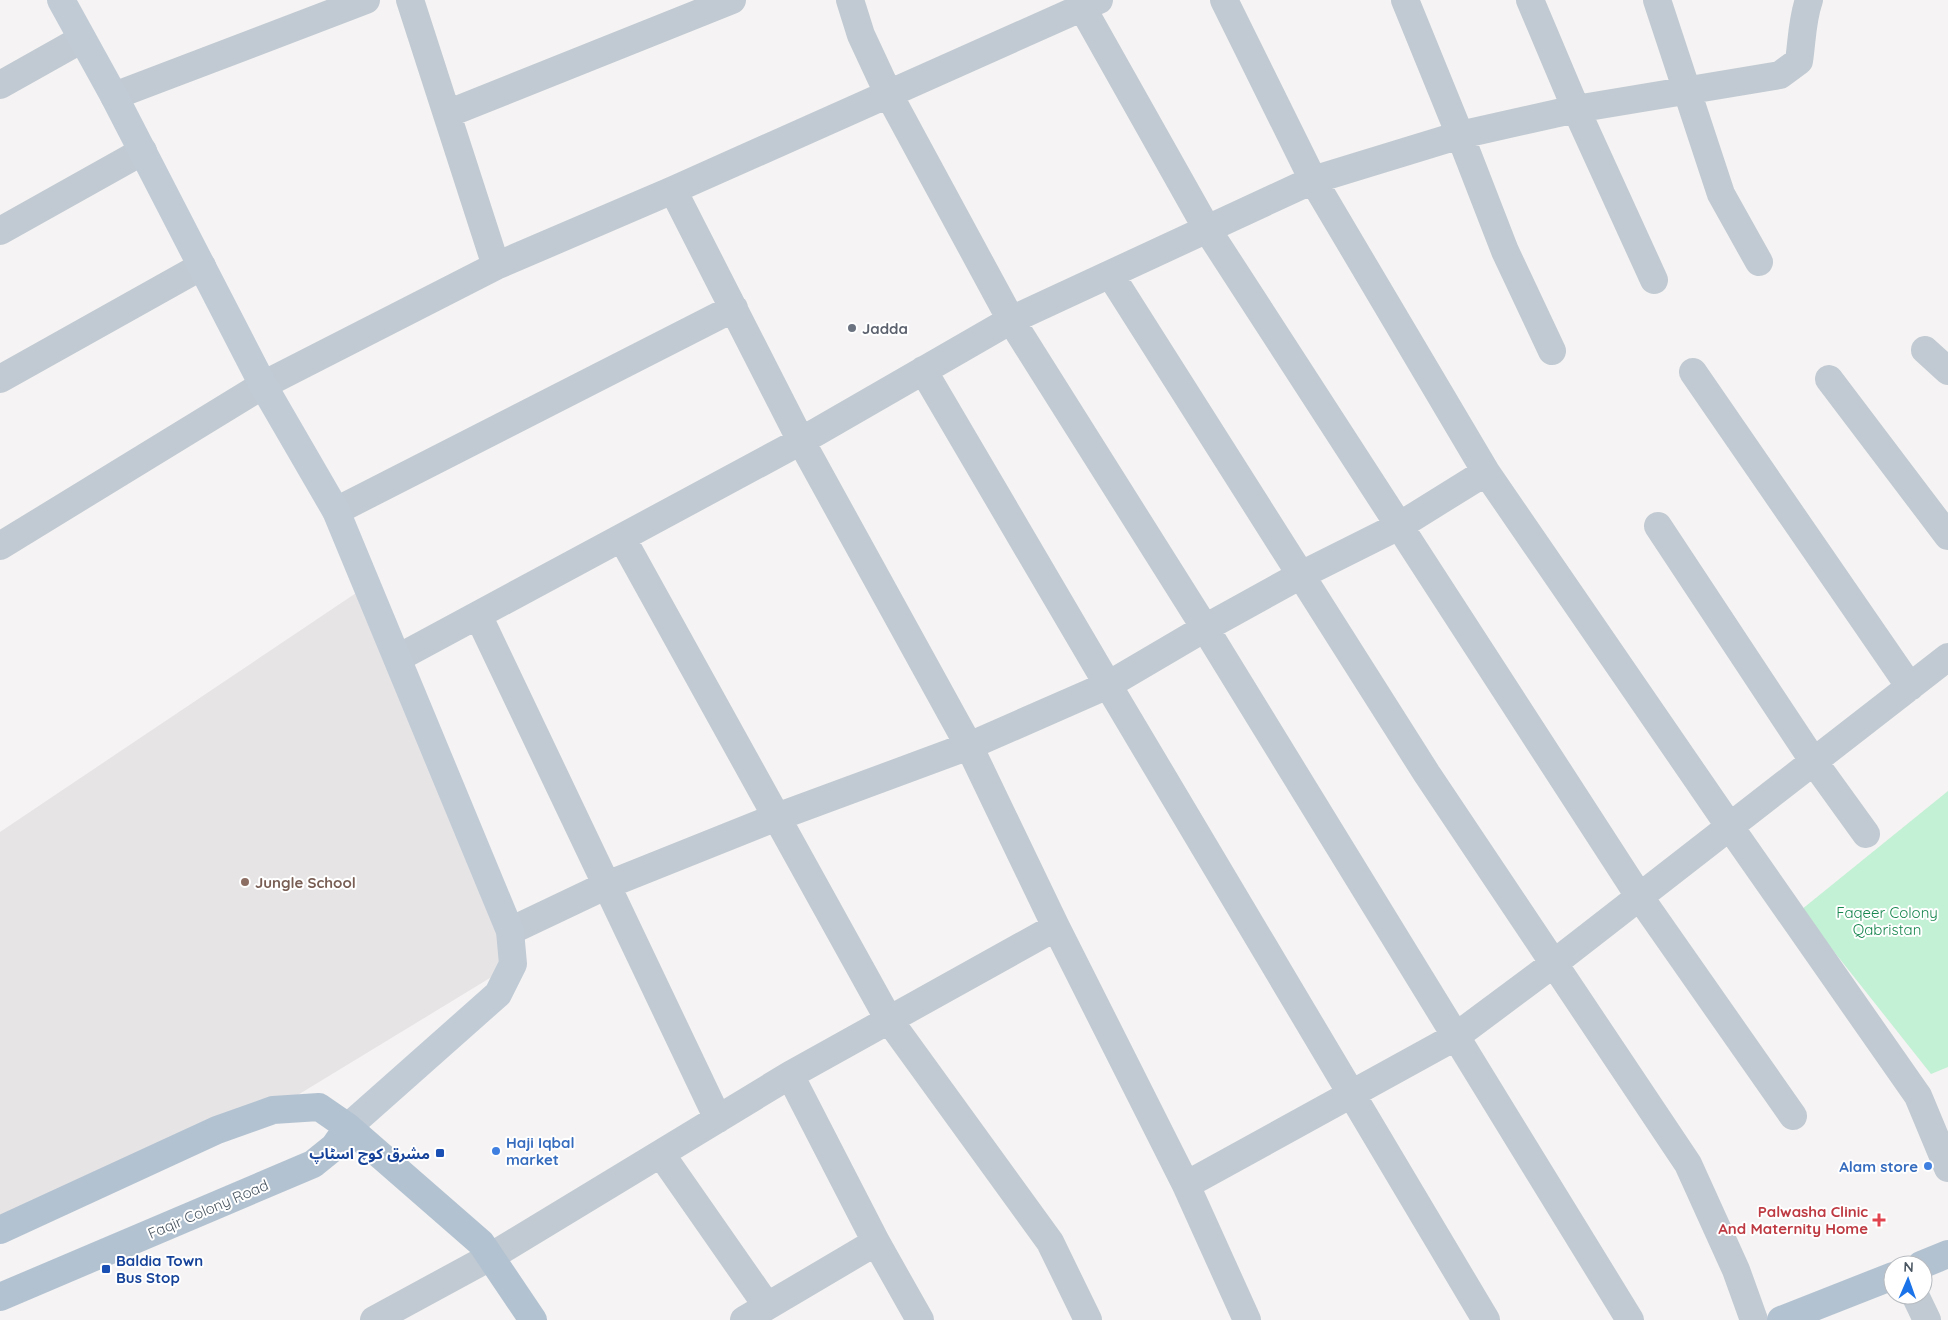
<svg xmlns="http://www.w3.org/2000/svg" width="1948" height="1320" viewBox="0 0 1948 1320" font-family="Quicksand,'Noto Sans Arabic',sans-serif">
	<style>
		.education { fill: #e6e4e5 }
		.green { fill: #c3f1d5 }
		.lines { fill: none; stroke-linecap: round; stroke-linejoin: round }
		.street { stroke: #c1cad2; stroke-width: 28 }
		.secondary { stroke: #c1cbd6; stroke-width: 28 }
		.primary { stroke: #b3c2d1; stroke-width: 28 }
		.worship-dot { fill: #6b7280; stroke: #fff; stroke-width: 2 }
		.education-dot { fill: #8d6e63; stroke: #fff; stroke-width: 2 }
		.shop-dot { fill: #3f7fe0; stroke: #fff; stroke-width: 2 }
		.transit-dot { fill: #1a4fb4; stroke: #fff; stroke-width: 2 }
		.health-dot { fill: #e0444e; stroke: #fff; stroke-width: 2 }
		.labels { text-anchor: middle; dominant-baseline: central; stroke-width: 4; stroke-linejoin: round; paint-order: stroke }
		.worship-label { font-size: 15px; font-weight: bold; fill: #5b616d; stroke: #fff; text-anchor: start }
		.education-label { font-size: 15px; font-weight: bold; fill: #785e54; stroke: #fff; text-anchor: start }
		.park-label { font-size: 15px; fill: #17864f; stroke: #fff }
		.shop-label { font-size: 15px; font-weight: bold; fill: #366cbe; stroke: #fff; text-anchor: start }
		.transit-label { font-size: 15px; font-weight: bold; fill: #164399; stroke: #fff; text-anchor: end }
		.street-label { font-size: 15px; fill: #4a5661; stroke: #fff }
		.health-label { font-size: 15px; font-weight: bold; fill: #be3a42; stroke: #fff; text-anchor: end }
	</style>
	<rect width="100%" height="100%" fill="#f5f3f3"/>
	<path class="education" d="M368,585L513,964L273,1110L0,1230V832Z"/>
	<path class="green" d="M1948,791V1067L1931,1074L1801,910Z"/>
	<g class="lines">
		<path class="street" d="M410,0L496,266
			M850,0L861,35L888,93L1011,320L1205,628L1630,1320
			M1224,0L1313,180L1486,472L1730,827L1918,1096L1948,1168
			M1405,0L1460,135L1505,251L1552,351
			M1530,0L1576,109L1654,280
			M1657,0L1721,194L1759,262
			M1082,7L1207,229L1639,896L1793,1116
			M0,85L82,39
			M114,96L366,0
			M447,114L732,0
			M673,190L801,441L969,746L1056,927L1186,1185L1247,1320
			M0,231L143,151
			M1110,274L1427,774L1688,1164L1736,1270L1754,1320
			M1925,350L1948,371
			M923,370L1108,685L1486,1320
			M1693,372L1910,687
			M0,379L202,266
			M1829,379L1948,536
			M336,511L734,308
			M1658,526L1814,762L1866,834
			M622,538L889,1020L1050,1242L1088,1320
			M0,546L263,385L496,266L673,190L1099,0
			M478,615L718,1119
			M398,658L801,441L1011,320L1313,180L1460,135L1576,109L1780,75L1799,61C1802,41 1802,20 1809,0
			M510,931L607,885L777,817L969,746L1108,685L1205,628L1301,575L1399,526L1486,472
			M790,1075L876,1242L920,1320
			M661,1154L767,1306
			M1186,1185L1455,1037L1553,964L1948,657
			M1915,1295L1927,1320
			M374,1320L490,1257L790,1075L1056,927
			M744,1320L876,1242"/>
		<path class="secondary" d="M61,0L114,96L263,385L336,511L510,931L513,964L498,994L348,1127"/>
		<path class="primary" d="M348,1127L481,1243L533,1320
			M0,1230L217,1130L273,1110L319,1107L348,1127L334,1147L313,1164L0,1297
			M1921,1265L1948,1254
			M1781,1320L1893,1276"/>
	</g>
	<circle class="worship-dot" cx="852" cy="328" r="5"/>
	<circle class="education-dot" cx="245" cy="882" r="5"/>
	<g class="shop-dot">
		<circle cx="496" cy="1151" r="5"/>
		<circle cx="1928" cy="1166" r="5"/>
	</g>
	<g class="transit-dot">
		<rect x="435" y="1148" width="10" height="10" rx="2.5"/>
		<rect x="101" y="1264" width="10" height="10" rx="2.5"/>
	</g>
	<path class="health-dot" d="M1876.5 1212.5h5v5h5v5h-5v5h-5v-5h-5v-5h5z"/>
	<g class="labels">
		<g class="worship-label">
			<text x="862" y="328">Jadda</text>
		</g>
		<g class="education-label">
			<text x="255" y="882">Jungle School</text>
		</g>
		<g class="park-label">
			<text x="1887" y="912">Faqeer Colony<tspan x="1887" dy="17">Qabristan</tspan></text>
		</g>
		<g class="shop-label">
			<text x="506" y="1142">Haji Iqbal<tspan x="506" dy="17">market</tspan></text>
			<text x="1918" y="1166" text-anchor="end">Alam store</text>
		</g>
		<g class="transit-label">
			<text x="430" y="1153">مشرق کوچ اسٹاپ</text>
			<text x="116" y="1260" text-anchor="start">Baldia Town<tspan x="116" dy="17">Bus Stop</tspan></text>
		</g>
		<g class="street-label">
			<text transform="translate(208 1209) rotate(-23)">Faqir Colony Road</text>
		</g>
		<g class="health-label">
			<text x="1868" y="1211">Palwasha Clinic<tspan x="1868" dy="17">And Maternity Home</tspan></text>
		</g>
	</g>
	<g transform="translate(1908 1280) rotate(2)"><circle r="24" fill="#ffffff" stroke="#b7bbc0"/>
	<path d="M0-4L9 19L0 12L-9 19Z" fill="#1a73e8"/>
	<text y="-8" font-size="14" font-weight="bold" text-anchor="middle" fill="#4a5661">N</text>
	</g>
</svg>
